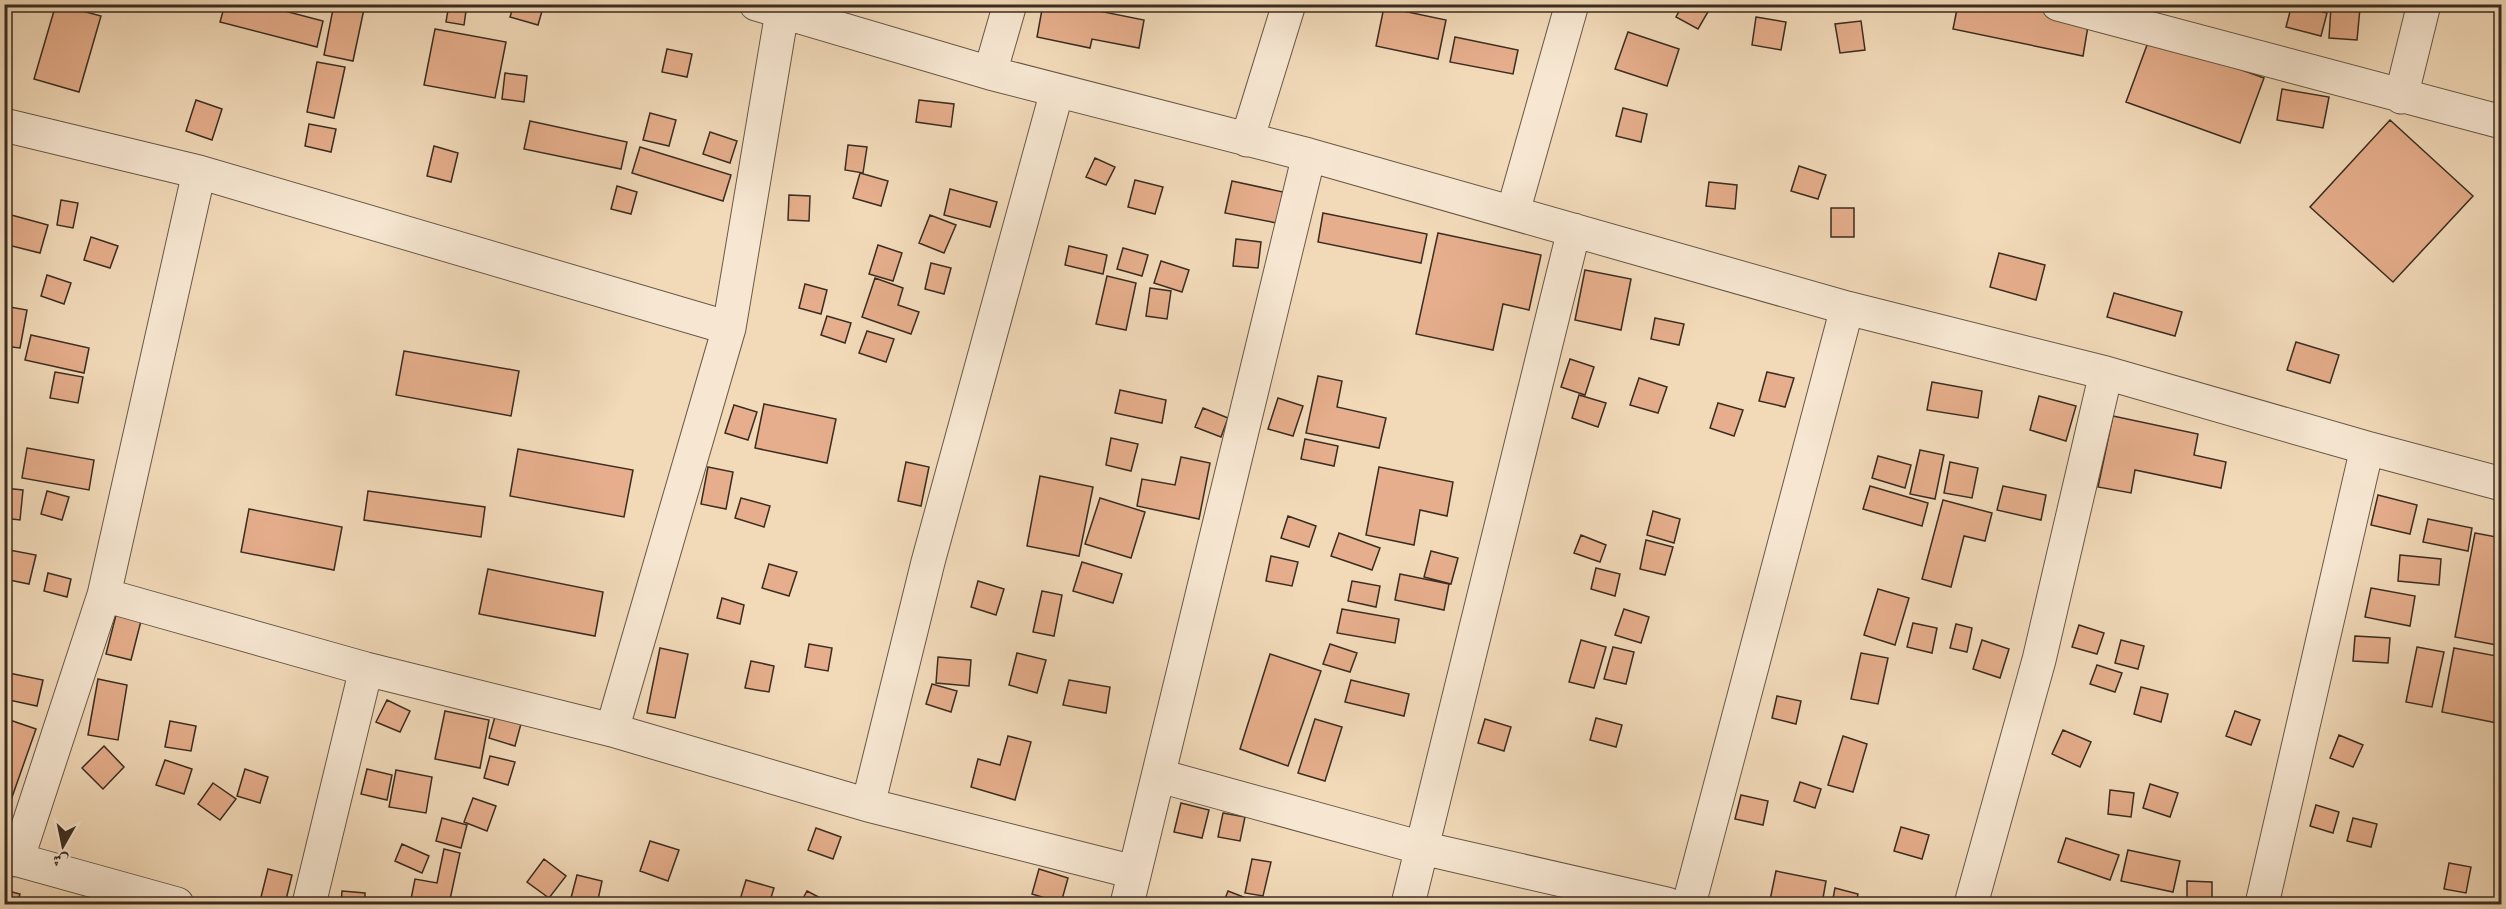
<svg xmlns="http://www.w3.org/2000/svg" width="2506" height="909" viewBox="0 0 2506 909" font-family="'IM FELL French Canon',Amiri,serif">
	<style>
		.building { fill: #e6ae8c; stroke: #3a2d21; stroke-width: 1.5 }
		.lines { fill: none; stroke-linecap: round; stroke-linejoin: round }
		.minor-casing { stroke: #685847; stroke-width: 35 }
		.minor { stroke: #f7e7d2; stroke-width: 33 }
	</style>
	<rect width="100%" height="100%" fill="#f2dab9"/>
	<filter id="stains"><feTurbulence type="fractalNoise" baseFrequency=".00333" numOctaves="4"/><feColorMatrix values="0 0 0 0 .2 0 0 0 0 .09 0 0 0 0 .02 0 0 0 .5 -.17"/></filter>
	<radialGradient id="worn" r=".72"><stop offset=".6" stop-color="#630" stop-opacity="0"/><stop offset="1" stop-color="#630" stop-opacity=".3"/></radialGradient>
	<path class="building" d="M56,4L101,16L79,92L34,79Z
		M225,4H258L323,21L317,47L220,22Z
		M334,4L364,9L353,61L324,55Z
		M449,4H467L464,25L446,22Z
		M514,4H544L538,25L510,17Z
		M1043,4H1064L1144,20L1139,48L1092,39L1090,48L1037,37Z
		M1683,4L1712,5L1698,29L1676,17Z
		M1958,4H2015L2089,20L2083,56L1953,29Z
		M2292,4L2327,13L2321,36L2286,27Z
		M2331,6L2360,8L2357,40L2329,38Z
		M1384,7L1446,20L1438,59L1376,46Z
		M1756,17L1786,22L1781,50L1752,45Z
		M1861,21L1865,50L1840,53L1835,24Z
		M435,29L506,42L495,98L424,85Z
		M1628,32L1679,49L1667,86L1615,69Z
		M1455,37L1518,50L1513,74L1450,62Z
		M2150,37L2264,78L2240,143L2126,102Z
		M667,49L692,54L687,77L662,72Z
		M317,62L345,67L334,118L307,112Z
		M505,73L527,76L524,102L502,99Z
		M2282,89L2329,97L2323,128L2277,120Z
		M196,100L222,109L212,140L186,131Z
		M919,100L954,104L951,127L916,122Z
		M1623,108L1647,114L1641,142L1616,136Z
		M650,113L676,120L669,146L643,140Z
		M2390,120L2473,196L2393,282L2310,207Z
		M530,121L627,142L621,169L524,149Z
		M309,124L336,129L331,152L305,146Z
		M710,132L737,141L730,163L703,154Z
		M848,145L867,147L863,173L845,170Z
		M434,146L458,153L451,182L427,176Z
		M640,147L731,175L723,201L632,173Z
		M1095,158L1115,167L1106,185L1086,177Z
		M1799,166L1826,175L1818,199L1791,191Z
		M860,173L888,181L881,206L853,198Z
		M1135,180L1163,187L1155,214L1128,207Z
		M1232,181L1283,192L1277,223L1225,213Z
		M1709,182L1737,185L1735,209L1706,206Z
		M617,186L637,192L631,214L611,209Z
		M950,189L997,202L990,227L944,215Z
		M789,195L810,196L809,221L788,220Z
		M61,200L78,203L73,228L57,225Z
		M1831,208H1854V237H1831Z
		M4,213L48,225L40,253L4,244Z
		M1323,213L1427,234L1421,263L1318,242Z
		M930,215L956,225L944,253L919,243Z
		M1438,233L1541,255L1529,310L1503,304L1493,350L1416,334Z
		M91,237L118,246L110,268L84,260Z
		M1236,239L1261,242L1258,268L1233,266Z
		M878,245L902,253L893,281L869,274Z
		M1069,246L1107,255L1103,274L1065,265Z
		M1123,248L1148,255L1142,276L1117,269Z
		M1999,253L2045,265L2036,300L1990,287Z
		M1161,261L1189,270L1182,292L1154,283Z
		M931,263L951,268L944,294L925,289Z
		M1585,270L1631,279L1621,330L1575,320Z
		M47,275L71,283L64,304L41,296Z
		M1107,276L1136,283L1126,330L1096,324Z
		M875,278L903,288L898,305L919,312L911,334L862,317Z
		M805,284L827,290L821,314L799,308Z
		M1150,288L1171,291L1167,319L1146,316Z
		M2114,293L2182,312L2175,336L2107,317Z
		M4,306L27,310L20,348L4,346Z
		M827,316L851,323L845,343L821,335Z
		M1655,318L1684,324L1679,345L1651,339Z
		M867,331L894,339L886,362L859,353Z
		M31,335L89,348L84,373L25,360Z
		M2296,342L2339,355L2330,383L2287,370Z
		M404,351L519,371L511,416L396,395Z
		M1570,359L1594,367L1585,395L1561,387Z
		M55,372L83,377L78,403L50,398Z
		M1767,372L1794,378L1785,407L1759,401Z
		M1318,376L1342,381L1337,407L1386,418L1379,448L1306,433Z
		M1639,378L1667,387L1658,413L1630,405Z
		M1932,382L1982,391L1978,418L1927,410Z
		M1120,390L1166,400L1162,423L1115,413Z
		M1579,395L1606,403L1598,427L1572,418Z
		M2039,396L2076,406L2066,441L2030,430Z
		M1278,398L1303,406L1293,436L1268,429Z
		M1718,403L1743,410L1734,436L1710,428Z
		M764,404L836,419L827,463L755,448Z
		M734,405L757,412L748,440L725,433Z
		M1203,408L1228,418L1221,437L1195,427Z
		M2113,416L2198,434L2194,455L2226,462L2221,488L2135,470L2131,493L2098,487Z
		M1111,438L1138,444L1131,471L1106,465Z
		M1305,439L1338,446L1334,466L1301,459Z
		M27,448L94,460L89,490L22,478Z
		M518,449L633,470L624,517L510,496Z
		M1920,450L1944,455L1935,499L1910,494Z
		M1878,456L1911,465L1905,488L1872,478Z
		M1181,457L1210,463L1199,519L1137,506L1142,479L1175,485Z
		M906,462L929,467L921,506L898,501Z
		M1950,462L1978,468L1972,498L1944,493Z
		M708,467L733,472L726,509L701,504Z
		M1379,467L1453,482L1447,516L1420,510L1414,545L1366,535Z
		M1040,476L1093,487L1079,556L1027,546Z
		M1870,486L1928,503L1922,526L1863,509Z
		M2003,486L2046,495L2041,520L1997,510Z
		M4,488L23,490L20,520L4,518Z
		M47,491L69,497L62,520L41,514Z
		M368,491L485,507L481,537L364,520Z
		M2378,495L2417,505L2410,534L2371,525Z
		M741,498L770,506L764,527L735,518Z
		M1100,498L1145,512L1131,558L1085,544Z
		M1943,500L1992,513L1985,541L1964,536L1951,587L1922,579Z
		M249,509L342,527L334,570L241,552Z
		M1653,511L1680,519L1674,543L1647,535Z
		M1288,516L1316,526L1309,547L1281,538Z
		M2428,519L2472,528L2468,551L2423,542Z
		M1339,533L1380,548L1372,570L1331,556Z
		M2475,533L2502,538V646L2455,637Z
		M1581,535L1606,545L1600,562L1574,553Z
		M1646,540L1673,547L1665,575L1640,569Z
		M4,549L36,555L29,584L4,579Z
		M1431,551L1458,558L1451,584L1424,577Z
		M2400,555L2441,559L2439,585L2398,581Z
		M1271,556L1298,562L1292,586L1266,581Z
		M1082,562L1122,574L1113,603L1073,591Z
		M769,564L797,572L789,596L762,588Z
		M1596,568L1620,574L1615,596L1591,589Z
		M488,569L603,592L595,636L479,614Z
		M48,573L71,579L67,597L44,591Z
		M1400,574L1449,584L1444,610L1395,600Z
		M978,581L1004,589L996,615L971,607Z
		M1352,581L1380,586L1376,607L1348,601Z
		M2371,588L2415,596L2410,626L2365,617Z
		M1878,589L1909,598L1895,645L1864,635Z
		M1042,591L1062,595L1054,636L1033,632Z
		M722,598L744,605L740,624L717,618Z
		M1342,609L1399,619L1395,643L1337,633Z
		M1624,609L1649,617L1641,643L1615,635Z
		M116,615L141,621L131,660L106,654Z
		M1913,623L1937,628L1932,653L1907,647Z
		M1956,624L1972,628L1967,652L1950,648Z
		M2079,625L2104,633L2097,654L2072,647Z
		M2355,636L2390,638L2388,663L2353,661Z
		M1581,640L1606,647L1594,688L1569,682Z
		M1982,640L2009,649L2000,678L1973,669Z
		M2121,640L2144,646L2138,669L2115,663Z
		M809,644L832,648L828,671L805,667Z
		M1330,644L1357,653L1350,672L1323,664Z
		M1613,647L1634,652L1626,684L1604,679Z
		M2417,647L2444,652L2432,707L2406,702Z
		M660,648L688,654L675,718L647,713Z
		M2454,648L2502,657V724L2442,712Z
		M1017,653L1046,660L1037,693L1009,685Z
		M1861,653L1888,658L1878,704L1851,699Z
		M1270,654L1321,671L1288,766L1240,749Z
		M938,657L971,660L969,686L936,683Z
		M751,661L774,666L769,692L745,688Z
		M2097,665L2122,673L2115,692L2090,684Z
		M4,672L43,680L37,706L4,699Z
		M98,679L127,685L118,740L88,735Z
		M1069,680L1110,687L1106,713L1063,705Z
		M1351,680L1409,694L1404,716L1345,702Z
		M932,684L957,691L951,712L926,704Z
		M2141,687L2168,694L2161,722L2134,714Z
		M1777,696L1801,701L1796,724L1772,718Z
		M387,700L410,711L400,732L376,722Z
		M445,711L489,720L480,768L435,759Z
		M2235,711L2260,720L2251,745L2226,736Z
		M496,713L522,720L515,746L489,738Z
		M4,718L36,729L11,800L4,798Z
		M1596,718L1622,725L1616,747L1590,740Z
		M1315,719L1342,727L1325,781L1298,773Z
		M1485,719L1511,727L1504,751L1478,743Z
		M170,721L196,726L191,751L165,747Z
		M2063,730L2091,742L2080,767L2052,754Z
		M2339,735L2363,745L2353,767L2330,758Z
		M1008,736L1031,742L1015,800L971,787L978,759L1000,765Z
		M1843,736L1867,744L1853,792L1828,785Z
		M104,746L124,767L103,789L82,768Z
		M490,756L515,762L508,785L484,778Z
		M165,760L192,769L184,794L156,785Z
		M245,769L268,777L260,803L237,796Z
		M367,769L392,775L387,800L361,794Z
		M396,770L432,777L426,813L389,807Z
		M1800,782L1821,789L1815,808L1794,801Z
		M213,783L236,799L220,820L198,804Z
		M2150,784L2178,793L2170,817L2143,808Z
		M2110,790L2134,793L2131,817L2108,814Z
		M1741,795L1768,801L1763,825L1735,819Z
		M473,798L496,806L487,831L464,822Z
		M1181,803L1209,810L1202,838L1174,832Z
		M2316,805L2339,812L2333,833L2310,826Z
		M1223,813L1245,817L1240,841L1218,837Z
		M442,818L467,825L461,848L436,841Z
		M2353,818L2377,824L2371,847L2347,841Z
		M1901,827L1929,835L1922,859L1894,851Z
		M816,828L841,837L833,859L808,850Z
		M2066,838L2119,855L2110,880L2058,862Z
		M650,841L679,850L668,881L640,871Z
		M402,844L429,856L422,873L395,861Z
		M444,849L460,853L449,904H410L415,879L437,883Z
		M2128,850L2180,861L2173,892L2121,881Z
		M544,859L566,876L549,898L527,882Z
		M1252,859L1271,862L1263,896L1245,893Z
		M2449,863L2471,867L2466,893L2444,889Z
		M268,869L292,875L285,904L260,901Z
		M1039,869L1068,878L1061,903L1032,894Z
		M1776,871L1826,881L1822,904H1790L1770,900Z
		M577,875L602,881L597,904L571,898Z
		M746,880L774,888L769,904L739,903Z
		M2187,881L2212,882V904H2187Z
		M1835,888L1858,894L1856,904H1832Z
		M4,890L20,894L17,904H4Z
		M342,891L365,893V904H341Z
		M807,891L830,903L829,904H800Z
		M1228,891L1254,901L1252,904H1223Z"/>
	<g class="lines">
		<defs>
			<path id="minor" d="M756,4L990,73L1309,155L1847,308L2106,373L2367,448L2502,484
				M2058,4L2502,122
				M990,73L1010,4
				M2401,97L2424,4
				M4,125L199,172L729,328
				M1247,140L1289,4
				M1513,212L1572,4
				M104,595L366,669L612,730L868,805L1134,872
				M612,730L729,328L782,12
				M1160,776L1422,848L1667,904
				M868,805L928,562L1057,91
				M4,856L177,904
				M17,860L104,595L199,172
				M309,904L366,669
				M1127,904L1309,155
				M1408,904L1574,230
				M1689,904L1847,308
				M1971,904L2039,660L2106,373
				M2262,904L2367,448"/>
		</defs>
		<use href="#minor" class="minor-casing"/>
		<use href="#minor" class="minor"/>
	</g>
	<rect width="2506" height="909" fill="none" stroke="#f2dab9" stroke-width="24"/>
	<rect x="6" y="6" width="2494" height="897" fill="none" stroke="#3a2d21" stroke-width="3"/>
	<rect x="12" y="12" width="2482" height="885" fill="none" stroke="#3a2d21" stroke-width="1.5"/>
	<g transform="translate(63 846) rotate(189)" stroke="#f7e7d2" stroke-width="4.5" paint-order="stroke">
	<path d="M0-4.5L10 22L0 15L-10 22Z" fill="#3a2d21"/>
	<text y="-9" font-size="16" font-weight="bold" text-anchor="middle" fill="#3a2d21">ش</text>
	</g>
	<rect width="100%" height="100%" filter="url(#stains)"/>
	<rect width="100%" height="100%" fill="url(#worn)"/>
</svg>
